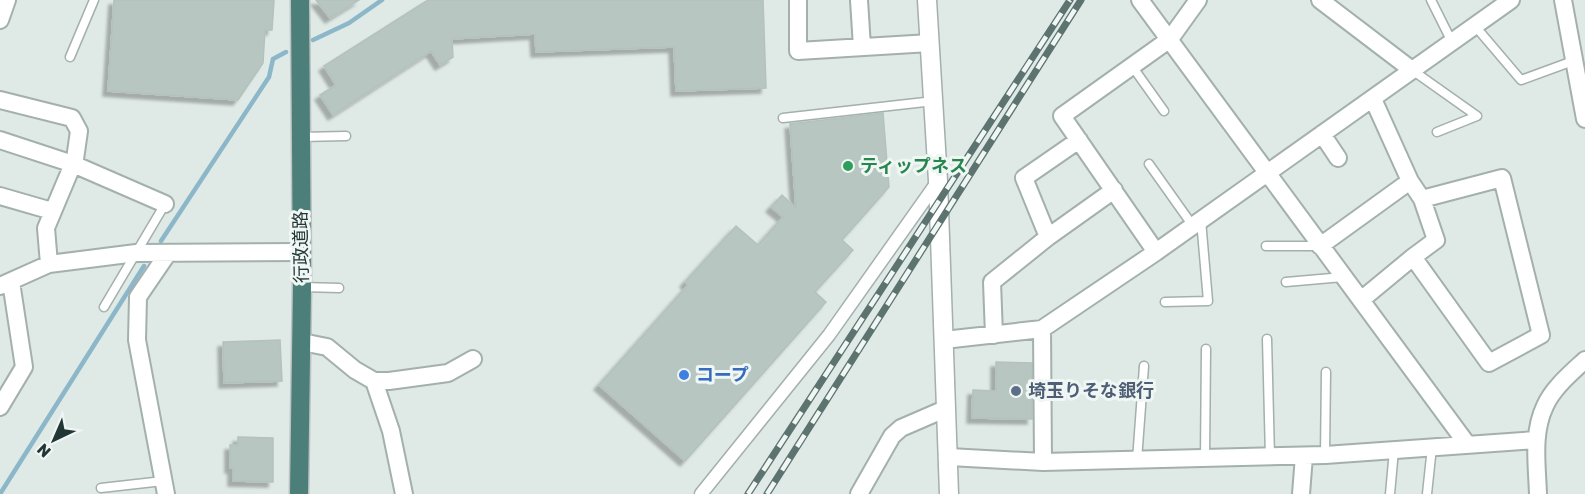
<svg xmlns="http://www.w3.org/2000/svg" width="1585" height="494" viewBox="0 0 1585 494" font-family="Rubik,'Noto Sans JP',sans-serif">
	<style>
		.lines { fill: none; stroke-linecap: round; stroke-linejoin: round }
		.stream { stroke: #8cb7c9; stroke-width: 4.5 }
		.building { fill: #b8c6c2; stroke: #b3c2be; stroke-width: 1.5; filter: url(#shadow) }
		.service-casing { stroke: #a3b0ad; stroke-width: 11 }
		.pedestrian-casing { stroke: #a3b0ad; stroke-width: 15 }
		.minor-casing { stroke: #a3b0ad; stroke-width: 20 }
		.tertiary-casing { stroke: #a3b0ad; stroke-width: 21 }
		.trunk-casing { stroke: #bdc3c2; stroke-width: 21 }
		.service { stroke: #fff; stroke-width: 8 }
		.pedestrian { stroke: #fff; stroke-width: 12 }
		.minor { stroke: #fff; stroke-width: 16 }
		.tertiary { stroke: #fff; stroke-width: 18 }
		.trunk { stroke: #4c7e7a; stroke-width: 18 }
		.rail-casing { stroke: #5c7370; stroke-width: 7 }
		.rail { stroke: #eff6f4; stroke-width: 4.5; stroke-dasharray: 14; stroke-linecap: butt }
		.leisure-dot { fill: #2e9e5b; stroke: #eff6f4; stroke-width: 2 }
		.shop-dot { fill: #3f7fe0; stroke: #eff6f4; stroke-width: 2 }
		.service-dot { fill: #5c6f8a; stroke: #eff6f4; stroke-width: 2 }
		.labels { text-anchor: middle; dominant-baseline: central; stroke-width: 6; stroke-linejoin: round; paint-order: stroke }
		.leisure-label { font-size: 18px; font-weight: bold; fill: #27864d; stroke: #eff6f4; text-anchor: start }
		.street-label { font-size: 18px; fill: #223735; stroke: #eff6f4 }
		.shop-label { font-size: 18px; font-weight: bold; fill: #366cbe; stroke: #eff6f4; text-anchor: start }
		.service-label { font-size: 18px; font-weight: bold; fill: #4e5e75; stroke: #eff6f4; text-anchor: start }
	</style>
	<defs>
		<filter id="shadow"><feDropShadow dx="-5" dy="5" stdDeviation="1.5" flood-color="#0004"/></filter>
	</defs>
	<rect width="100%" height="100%" fill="#dfe9e6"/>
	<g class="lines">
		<path class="stream" d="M313,40L349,23L382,0
			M161,241L269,77L273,59L286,52
			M0,494L144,266"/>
	</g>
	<path class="building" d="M114,0H274L272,30H265L263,63L238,100L108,91Z
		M316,0H359L330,18Z
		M428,0H763L766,88L676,91L674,47L536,52L535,34L452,39L453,57L440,65L431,51L333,115L320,95L336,85L324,66Z
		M883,113L889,187L842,240L853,250L815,292L826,302L685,461L599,385L688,285L685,282L736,226L758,245L783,217L771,207L782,195L796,208L790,124Z
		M280,340L282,381L224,383L223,342Z
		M996,362L1032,363V419L972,418L973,390L996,391Z
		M238,437L273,438V482L233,481V468H230V445H238Z"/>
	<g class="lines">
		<defs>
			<path id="service" d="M1431,0L1452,42
				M1475,26L1521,80L1573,61
				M70,57L94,0
				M1132,66L1164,111
				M1412,70L1477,116L1437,132
				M783,118L934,101
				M301,137L346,136
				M1149,164L1193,226
				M1266,246H1320
				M1286,282L1343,277
				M302,287L339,288
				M1165,302L1208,301L1201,220
				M104,307L165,204
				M1267,339L1270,457
				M1325,455L1326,372
				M1205,458L1206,349
				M1137,460L1144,366
				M101,488L163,481
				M1390,494L1394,450
				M1427,494L1432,447"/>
			<path id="pedestrian" d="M701,494L829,335L938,181"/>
			<path id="minor" d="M798,0V51L930,43
				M859,0L862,47
				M1140,0L1467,444
				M1320,0L1412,70
				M1563,0L1585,119
				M0,20L7,0
				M1373,99L1410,181L1422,199L1436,240L1413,257L1489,363L1541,335L1502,178L1422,199
				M0,100L72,118L79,131L75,159L46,228L49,264
				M1322,134L1338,158
				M0,140L73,164L165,204
				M0,196L52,211
				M1048,237L1024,178L1079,140
				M1320,246L1410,181
				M1156,252L1062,116L1170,39L1198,0
				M0,286L49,264L136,253L301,252
				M1361,300L1413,257
				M994,335L992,282L1048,237L1114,190
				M944,340L1042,329L1156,252L1511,0
				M302,342L327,347L355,370L374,381H389L448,373L473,359
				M374,381L391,431L404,494
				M0,407L24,367L11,282
				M949,457L1043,462L1042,329
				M1043,462L1325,455L1536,440
				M166,494L137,340L138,297L168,253
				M859,494L892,436L901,428L945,409
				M1301,494L1304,456
				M1538,494C1537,465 1532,433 1545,406C1553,388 1571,373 1585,360"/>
			<path id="tertiary" d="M927,0L938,181L949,494"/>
			<path id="trunk" d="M299,494L302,287L300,0"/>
		</defs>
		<use href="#service" class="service-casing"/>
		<use href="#pedestrian" class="pedestrian-casing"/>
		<use href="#minor" class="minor-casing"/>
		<use href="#tertiary" class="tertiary-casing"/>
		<use href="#trunk" class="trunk-casing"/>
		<use href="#service" class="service"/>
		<use href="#pedestrian" class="pedestrian"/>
		<use href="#minor" class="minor"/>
		<use href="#tertiary" class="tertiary"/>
		<use href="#trunk" class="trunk"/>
		<defs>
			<path id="rail" d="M748,494L1070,0
				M767,494L1081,0"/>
		</defs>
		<use href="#rail" class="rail-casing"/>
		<use href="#rail" class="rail"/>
	</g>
	<circle class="leisure-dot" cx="848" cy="166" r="6"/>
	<circle class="shop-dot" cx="684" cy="375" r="6"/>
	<circle class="service-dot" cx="1016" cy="391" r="6"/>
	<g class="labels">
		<g class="leisure-label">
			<text x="860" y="166">ティップネス</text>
		</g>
		<g class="street-label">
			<text transform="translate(301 247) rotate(-91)">行政道路</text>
		</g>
		<g class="shop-label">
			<text x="696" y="375">コープ</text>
		</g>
		<g class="service-label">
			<text x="1028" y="391">埼玉りそな銀行</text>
		</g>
	</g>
	<g transform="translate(54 440) rotate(224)" stroke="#eff6f4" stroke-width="4.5" paint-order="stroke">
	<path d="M0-4.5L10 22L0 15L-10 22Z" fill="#223735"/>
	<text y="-9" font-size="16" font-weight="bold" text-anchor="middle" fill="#223735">N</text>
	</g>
</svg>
